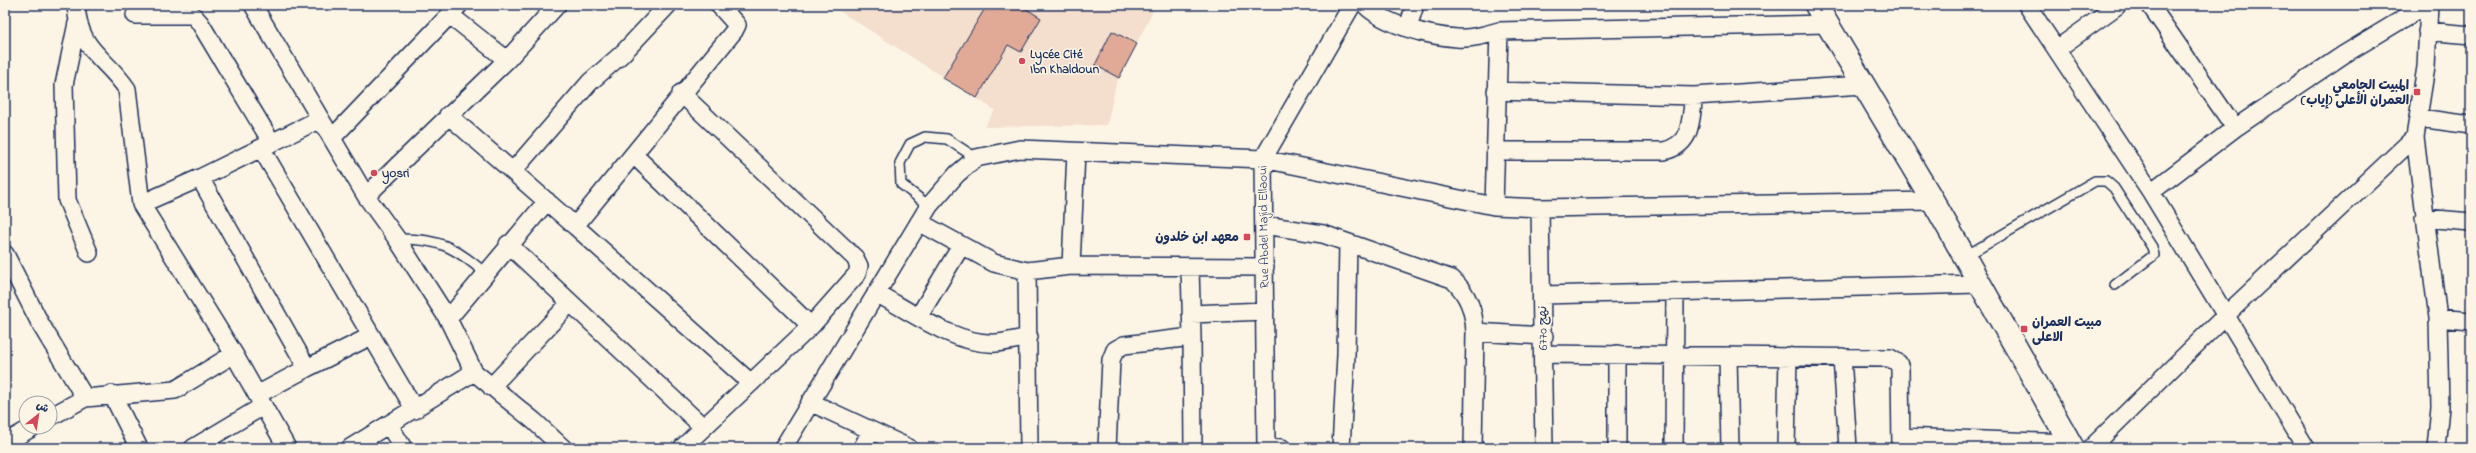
<svg xmlns="http://www.w3.org/2000/svg" width="2476" height="453" viewBox="0 0 2476 453" font-family="'Indie Flower','Playpen Sans Arabic',sans-serif">
	<style>
		.built { fill: #f4dece }
		.building { fill: #e1aa97; stroke: #1b2f5e }
		.lines { fill: none; stroke-linecap: round; stroke-linejoin: round }
		.lane-casing { stroke: #1b2f5e; stroke-width: 12 }
		.street-casing { stroke: #1b2f5e; stroke-width: 20 }
		.secondary-casing { stroke: #1b2f5e; stroke-width: 25 }
		.lane { stroke: #fcf5e5; stroke-width: 9 }
		.street { stroke: #fcf5e5; stroke-width: 17 }
		.secondary { stroke: #fcf5e5; stroke-width: 22 }
		.poi-dot { fill: #d1495b; stroke: #fcf5e5; stroke-width: 1.5 }
		.labels { text-anchor: middle; dominant-baseline: central; stroke-width: 3; stroke-linejoin: round; paint-order: stroke }
		.poi-label { font-size: 13px; font-weight: bold; fill: #1b2f5e; stroke: #fcf5e5; text-anchor: start }
		.street-label { font-size: 13px; fill: #1b2f5e; stroke: #fcf5e5 }
	</style>
	<rect width="100%" height="100%" fill="#fcf5e5"/>
	<filter id="ink" filterUnits="userSpaceOnUse"><feTurbulence type="fractalNoise" baseFrequency=".025" numOctaves="2"/><feDisplacementMap in="SourceGraphic" scale="8" xChannelSelector="R" yChannelSelector="G"/><feConvolveMatrix kernelMatrix="1 2 1 2 8 2 1 2 1" color-interpolation-filters="sRGB"/></filter>
	<g filter="url(#ink)">
		<path class="built" d="M830,5H1156L1116,84L1107,125L984,127L995,110Z"/>
		<path class="building" d="M987,5H1020L1041,18L1021,52L1008,45L977,98L943,78Z
			M1112,31L1137,44L1119,78L1095,65Z"/>
		<g class="lines">
			<defs>
				<path id="lane" d="M929,206L901,184L900,163L910,144L925,137L947,139L976,158
					M397,239C438,238 455,247 485,273
					M1964,257L2095,181H2106L2114,188L2152,247L2154,255L2115,285"/>
				<path id="street" d="M76,5C79,52 104,55 127,89L141,204L234,354L287,448
					M253,5L366,196L397,239L448,319L474,372L534,421L563,448
					M719,5L737,25L734,31L575,226L751,383
					M1365,5C1385,25 1429,36 1457,38C1471,39 1485,35 1499,31L1827,24
					M2027,5L2151,192L2306,448
					M2150,5L2235,128
					M2429,5L2426,67L2415,137L2438,318L2440,407L2436,448
					M135,15H193L200,23L272,143
					M450,15L507,60
					M77,23L64,85L67,200L89,253
					M1408,27L1415,5
					M2427,31L2471,35
					M2057,49L2118,5
					M1496,91L1694,96L1863,85
					M681,93L855,258L859,266L857,274L811,326L682,448
					M448,115L575,226
					M2419,118L2471,125
					M332,138L459,5
					M261,148L415,410
					M1497,151H1664C1693,144 1690,121 1694,96
					M634,155L811,326
					M513,171L590,82L622,54L668,5
					M200,178L307,368L371,336
					M2151,192L2235,128L2343,55L2426,5
					M366,196L507,60L557,5
					M141,204L200,178L320,119
					M1494,206L1499,31
					M1540,208L1544,448
					M2424,218L2471,222
					M919,222L994,263L1027,271
					M1264,225L1323,234L1452,279C1468,294 1474,310 1475,332L1544,336
					M508,244L703,427
					M5,254L41,325L85,398
					M1071,266L1076,152
					M876,293C910,311 957,346 996,343C1007,342 1018,339 1029,337
					M1542,295L1980,284
					M1191,314L1265,311
					M919,316L961,246
					M2438,318L2471,321
					M448,319L547,201
					M1192,337L1193,448
					M1543,354L1890,358L1898,363L1900,368L1901,448
					M1728,356L1730,448
					M1842,357L1848,448
					M491,387L570,303
					M112,394L139,448
					M257,395L307,368
					M810,402L909,448
					M50,417L85,398L175,390L234,354
					M389,425L403,448
					M1901,437L2070,443
					M5,443L33,427
					M1266,447L1282,448
					M193,448L263,406
					M350,448L474,372
					M783,448L929,206L957,174L976,158L1020,149L1263,159L1494,206L1540,208L1933,201
					M862,448L871,432
					M1029,448L1027,271L1071,266L1265,267
					M1107,448L1111,360L1115,350L1124,345L1192,337L1190,268
					M1266,448L1263,159L1352,5
					M1341,448L1346,355L1348,243
					M1473,448L1475,332
					M1617,448V354
					M1674,448L1675,292
					M1786,448L1788,356
					M2091,448L2227,314L2415,137"/>
				<path id="secondary" d="M1816,5L1933,201L2073,448"/>
			</defs>
			<use href="#lane" class="lane-casing"/>
			<use href="#street" class="street-casing"/>
			<use href="#secondary" class="secondary-casing"/>
			<use href="#lane" class="lane"/>
			<use href="#street" class="street"/>
			<use href="#secondary" class="secondary"/>
		</g>
	</g>
	<g class="poi-dot">
		<circle cx="1022" cy="61" r="4"/>
		<rect x="2413" y="88" width="8" height="8" rx="2"/>
		<circle cx="374" cy="173" r="4"/>
		<rect x="1243" y="233" width="8" height="8" rx="2"/>
		<rect x="2020" y="325" width="8" height="8" rx="2"/>
	</g>
	<g class="labels">
		<g class="poi-label">
			<text x="1030" y="54">Lycée Cité<tspan x="1030" dy="15">Ibn Khaldoun</tspan></text>
			<text x="2409" y="85" text-anchor="end">المبيت الجامعي<tspan x="2409" dy="15">العمران الأعلى (إياب)</tspan></text>
			<text x="382" y="173">yosri</text>
			<text x="1239" y="237" text-anchor="end">معهد ابن خلدون</text>
			<text x="2032" y="322">مبيت العمران<tspan x="2032" dy="15">الاعلى</tspan></text>
		</g>
		<g class="street-label">
			<text transform="translate(1264 227) rotate(-91)">Rue Abdel Majid Ellaoui</text>
			<text transform="translate(1543 328) rotate(-91)">نهج 6770</text>
		</g>
	</g>
	<rect width="2476" height="453" fill="none" stroke="#fcf5e5" stroke-width="20"/>
	<rect x="10" y="10" width="2456" height="433" fill="none" stroke="#1b2f5e" stroke-width="1.5" filter="url(#ink)"/>
	<g transform="translate(38 415) rotate(30)"><circle r="19" fill="#fcf5e5" stroke="#a2a6af"/>
	<path d="M0-3L7 15L0 10L-7 15Z" fill="#d1495b"/>
	<text y="-6" font-size="11" font-weight="bold" text-anchor="middle" fill="#1b2f5e">ش</text>
	</g>
</svg>
